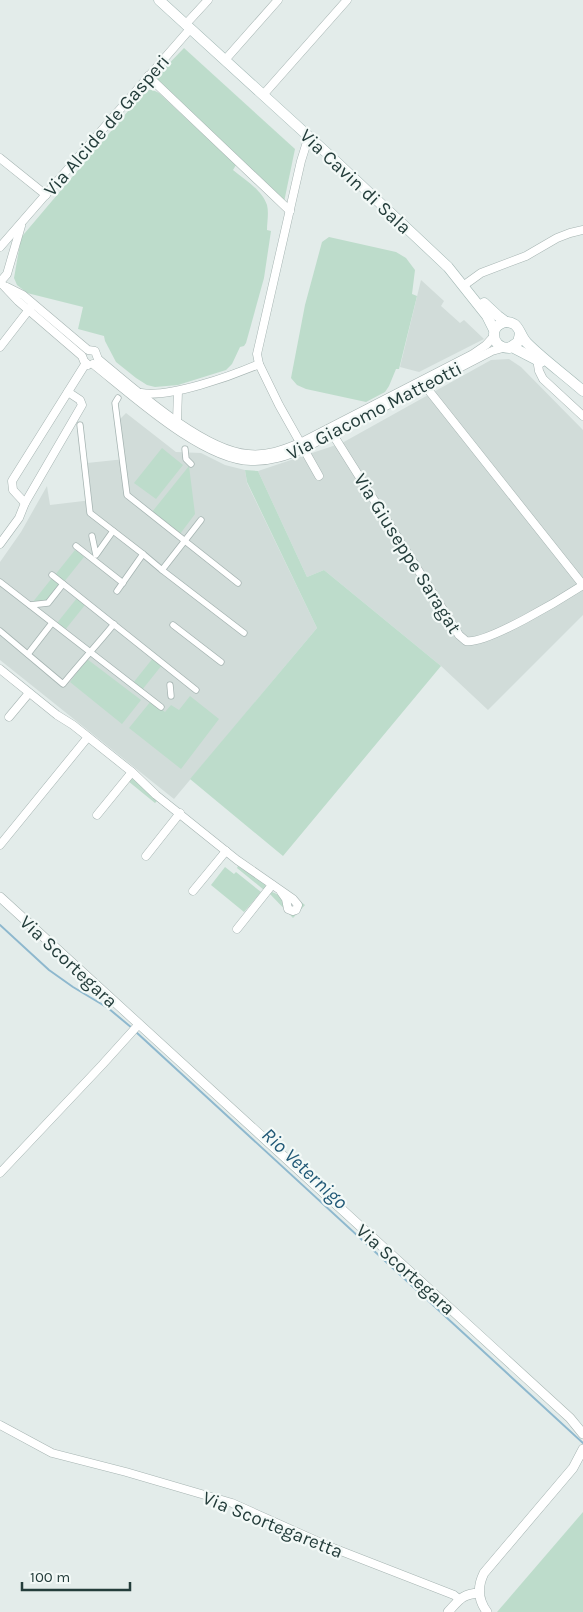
<svg xmlns="http://www.w3.org/2000/svg" width="583" height="1612" font-family="Karla,sans-serif">
	<style>
		.built { fill: #d1dcd9 }
		.green { fill: #bddccb }
		.lines { fill: none; stroke-linecap: round; stroke-linejoin: round }
		.stream { stroke: #8eb8ce; stroke-width: 2 }
		.pedestrian-casing { stroke: #a6b4b2; stroke-width: 7 }
		.minor-casing { stroke: #a6b4b2; stroke-width: 9 }
		.tertiary-casing { stroke: #a6b4b2; stroke-width: 10 }
		.secondary-casing { stroke: #a2b7b4; stroke-width: 11 }
		.pedestrian { stroke: #fff; stroke-width: 5.5 }
		.minor { stroke: #fff; stroke-width: 8 }
		.tertiary { stroke: #fff; stroke-width: 9 }
		.secondary { stroke: #fff; stroke-width: 10 }
		.labels { text-anchor: middle; stroke-width: 4.5; stroke-linejoin: round; paint-order: stroke }
		.street-label { font-size: 19px; fill: #243d3b; stroke: #f3f9f7 }
		.water-label { font-size: 20px; font-style: italic; fill: #205876; stroke: #f3f9f7 }
	</style>
	<rect width="100%" height="100%" fill="#e3ecea"/>
	<!-- built -->
	<g class="built">
		<path d="M421,280L444,301L441,306L460,323L464,320L484,339L419,372L400,367Z"/>
		<path d="M509,359L521,367L583,430V615L488,710L441,666L324,570L307,577L258,471L342,443L491,360Z"/>
		<path d="M126,413L176,452L201,453L225,465L245,470L247,483L317,628L174,799L0,660V562L21,532L47,486L50,505L92,500L87,463L125,459L120,419Z"/>
	</g>
	<!-- green -->
	<g class="green">
		<path d="M184,48L295,149L284,202L153,80Z"/>
		<path d="M148,90H153L159,93L236,165L233,170C244,179 262,190 267,205C269,213 267,222 267,230L271,231L264,278L246,343L244,346L240,347L232,364L226,370L178,385L155,387L147,385L136,378L116,362L105,341L104,336L78,329L83,307L27,293L17,285L14,278L21,238L24,234L140,97Z"/>
		<path d="M329,237L396,252L406,258L415,270L412,294L417,296L399,369H396L389,386L385,392L366,402L306,389L297,385L291,378L305,305L322,242Z"/>
		<path d="M162,448L183,465L156,499L134,483Z"/>
		<path d="M189,466L195,514L180,534L152,512Z"/>
		<path d="M245,470L258,471L307,577L324,570L441,666L283,856L190,779L317,628L247,482Z"/>
		<path d="M75,550L84,557L64,582L55,575Z"/>
		<path d="M52,578L60,584L47,602L32,603Z"/>
		<path d="M77,598L85,605L65,630L57,623Z"/>
		<path d="M153,658L162,665L142,690L133,683Z"/>
		<path d="M87,659L141,700L122,724L70,682Z"/>
		<path d="M190,696L219,719L181,769L129,728L151,701L165,712L171,705L179,710Z"/>
		<path d="M131,778C142,781 148,794 157,801L155,803L128,781Z"/>
		<path d="M238,866L265,884L266,887L264,890L237,868Z"/>
		<path d="M225,867L234,874L236,872L261,892L244,912L211,885Z"/>
		<path d="M272,892C282,895 289,905 295,914L291,894L305,905L293,918L270,894Z"/>
		<path d="M583,1512V1612H497Z"/>
	</g>
	<g class="lines">
		<!-- stream -->
		<g class="stream">
			<path d="M0,925L49,970L73,987L108,1008L132,1028"/>
			<path d="M136,1032L583,1443"/>
		</g>
		<defs>
			<g id="pedestrian">
				<path d="M118,398L115,403L127,495L238,583"/>
				<path d="M80,425L90,513L143,554"/>
				<path d="M185,449L186,459L191,464"/>
				<path d="M92,536L96,555L113,531"/>
				<path d="M76,546L123,583"/>
				<path d="M162,570L244,633"/>
				<path d="M52,575L196,690"/>
				<path d="M0,582L161,707"/>
				<path d="M117,591L143,554L162,570L201,520"/>
				<path d="M30,605L48,603L63,584"/>
				<path d="M173,625L221,662"/>
				<path d="M0,631L63,684C80,663 97,645 114,624"/>
				<path d="M28,654L52,623"/>
				<path d="M170,685L171,696"/>
			</g>
			<g id="minor">
				<path d="M185,25L208,0"/>
				<path d="M225,60L278,0"/>
				<path d="M148,76L290,211"/>
				<path d="M263,95L347,0"/>
				<path d="M310,138L307,142L301,161L257,354L259,364L279,405L319,476"/>
				<path d="M0,158L46,195"/>
				<path d="M0,247L190,29"/>
				<path d="M0,282L18,301L82,356L84,361L88,365"/>
				<path d="M0,282L7,274L21,226"/>
				<path d="M463,286L481,273L526,256L557,238L570,233L583,230"/>
				<path d="M7,287L23,295L88,350L95,351L98,359C133,388 203,451 248,454C267,456 283,450 300,443L473,354L486,345L494,336"/>
				<path d="M0,347L31,307"/>
				<path d="M537,359L539,371L543,379L583,416"/>
				<path d="M93,364C131,394 202,460 251,461C270,462 286,456 303,449L492,351L503,348"/>
				<path d="M422,382L583,585"/>
				<path d="M141,393C170,398 231,376 259,364"/>
				<path d="M177,421L178,391"/>
				<path d="M330,430L459,635L466,641C486,645 563,598 583,585"/>
				<path d="M25,503L13,490L12,481L86,363"/>
				<path d="M0,544L19,518L25,503L82,405L80,400L68,392"/>
				<path d="M0,669L57,715L73,725L132,772L156,795L237,860L293,899L298,905L296,910L293,911L288,909L286,899L281,892"/>
				<path d="M9,717L29,693"/>
				<path d="M97,815L132,772"/>
				<path d="M0,845L88,737"/>
				<path d="M146,856L180,813"/>
				<path d="M193,891L226,851"/>
				<path d="M237,929L272,885"/>
				<path d="M0,1173L102,1065L139,1024"/>
				<path d="M0,1425L52,1453L126,1472L232,1503L328,1546L454,1595L459,1599"/>
			</g>
			<g id="tertiary">
				<path d="M0,897L570,1418L583,1434"/>
				<path d="M448,1612C459,1600 462,1594 479,1593"/>
				<path d="M487,1612C478,1600 477,1587 484,1573L573,1468L583,1449"/>
			</g>
			<g id="secondary">
				<path d="M159,0L329,155L448,267L487,316L494,330"/>
				<path d="M484,303L498,316L506,322"/>
				<path d="M520,334L518,342L509,348C501,348 494,344 494,334C494,325 505,319 514,324C520,328 521,337 527,343C544,360 565,375 583,391"/>
				<path d="M512,347L541,362"/>
			</g>
		</defs>
		<!-- pedestrian casing -->
		<use href="#pedestrian" class="pedestrian-casing"/>
		<!-- minor casing -->
		<use href="#minor" class="minor-casing"/>
		<!-- tertiary casing -->
		<use href="#tertiary" class="tertiary-casing"/>
		<!-- secondary casing -->
		<use href="#secondary" class="secondary-casing"/>
		<!-- pedestrian -->
		<use href="#pedestrian" class="pedestrian"/>
		<!-- minor -->
		<use href="#minor" class="minor"/>
		<!-- tertiary -->
		<use href="#tertiary" class="tertiary"/>
		<!-- secondary -->
		<use href="#secondary" class="secondary"/>
	</g>
	<g class="labels">
		<!-- street labels -->
		<g class="street-label">
			<text transform="translate(106 125) rotate(-49)" y="7">Via Alcide de Gasperi</text>
			<text transform="translate(356 181) rotate(43)" y="7">Via Cavin di Sala</text>
			<text transform="translate(374 410) rotate(-27)" y="7">Via Giacomo Matteotti</text>
			<text transform="translate(408 553) rotate(58)" y="7">Via Giuseppe Saragat</text>
			<text transform="translate(69 961) rotate(43)" y="7">Via Scortegara</text>
			<text transform="translate(406 1269) rotate(42)" y="7">Via Scortegara</text>
			<text transform="translate(273 1524) rotate(22)" y="7">Via Scortegaretta</text>
		</g>
		<!-- water labels -->
		<g class="water-label">
			<text transform="translate(305 1168) rotate(43)" y="7">Rio Veternigo</text>
		</g>
	</g>
	<!-- scale -->
	<path d="M22 1582v8h108v-8" fill="none" stroke="#243d3b" stroke-width="2.5"/>
	<text x="30" y="1582" font-size="15" fill="#243d3b" stroke="#f3f9f7" stroke-width="4" paint-order="stroke">100 m</text>
</svg>
